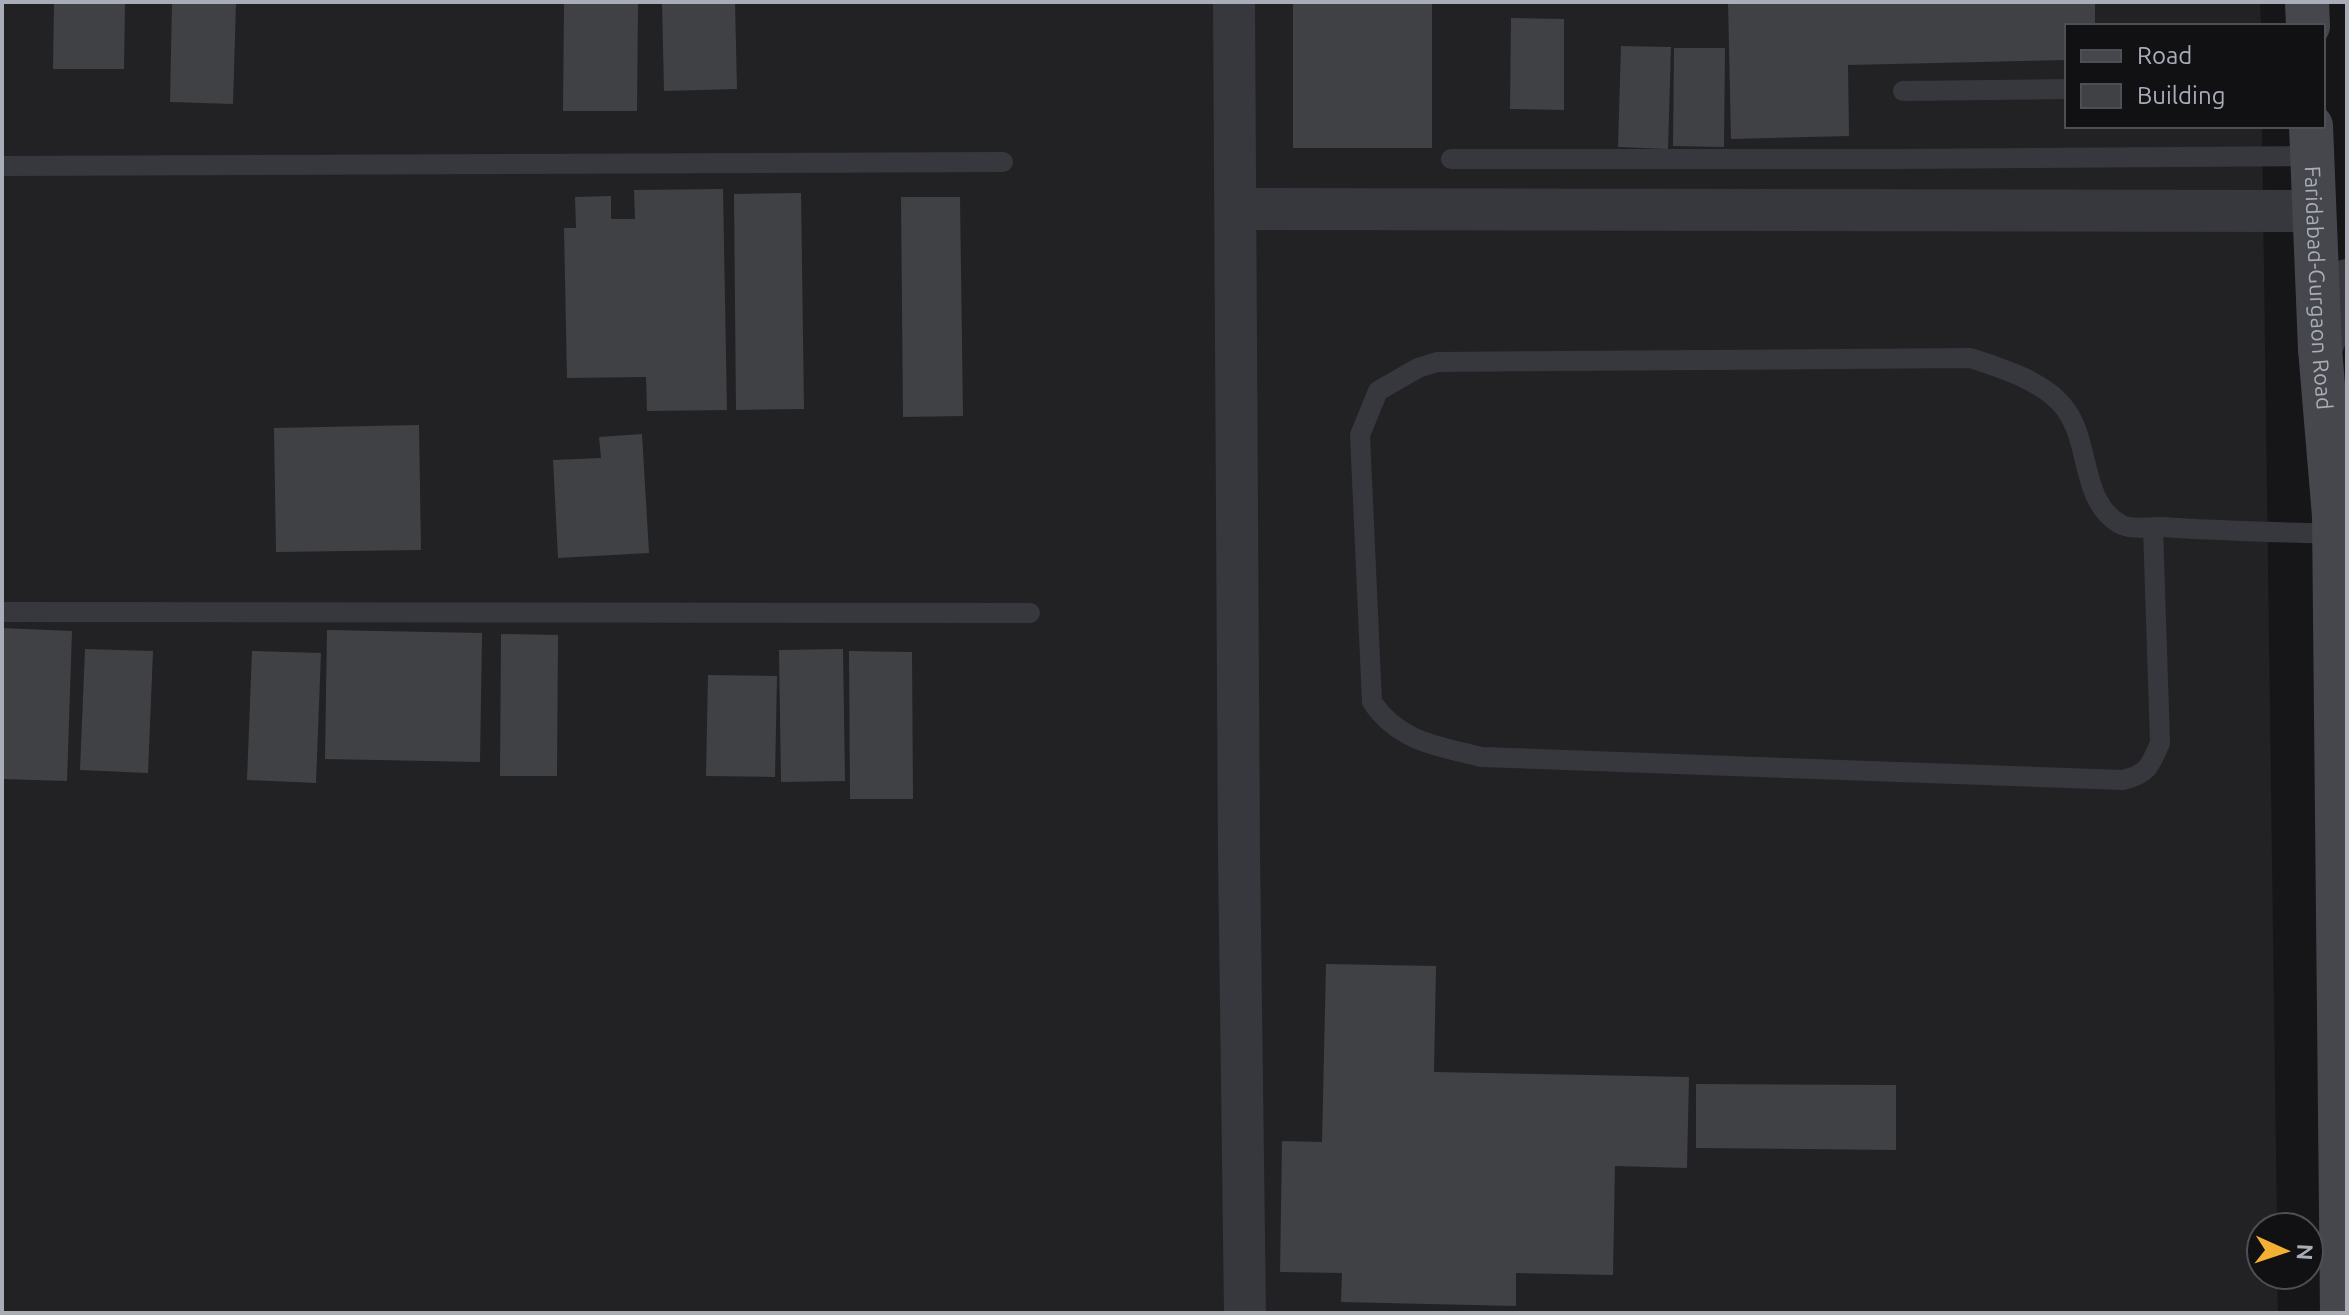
<svg xmlns="http://www.w3.org/2000/svg" width="2349" height="1315" font-family="Ubuntu,sans-serif">
	<style>
		.built { fill: #222225 }
		.building { fill: #404145 }
		.lines { fill: none; stroke-linecap: round; stroke-linejoin: round }
		.service { stroke: #37383d; stroke-width: 20 }
		.minor { stroke: #37383d; stroke-width: 42 }
		.tertiary { stroke: #37383d; stroke-width: 44 }
		.secondary { stroke: #45474d; stroke-width: 44 }
		.labels { text-anchor: middle; stroke-width: 6; stroke-linejoin: round; paint-order: stroke }
		.street-label { font-size: 22px; fill: #a8adb8; stroke: #111113 }
	</style>
	<rect width="100%" height="100%" fill="#161618"/>
	<!-- built -->
	<path class="built" d="M2,2H2260L2261,26H2067V126H2262L2277,1227H2261V1275H2277L2278,1313H2Z"/>
	<!-- building -->
	<g class="building">
		<path d="M54,2H125L124,69H53Z"/>
		<path d="M172,2H236L233,104L170,102Z"/>
		<path d="M564,2H638L637,111H563Z"/>
		<path d="M662,2H735L737,89L664,91Z"/>
		<rect x="1293" y="2" width="139" height="146"/>
		<path d="M1728,2H2095V26H2067V60L1848,65L1849,136L1731,139Z"/>
		<path d="M1511,18L1564,19V110L1510,109Z"/>
		<path d="M1621,46L1671,47L1668,149L1618,147Z"/>
		<path d="M1674,48H1725L1724,147L1673,146Z"/>
		<path d="M723,189L727,410L647,411L646,377L567,378L564,228H576L575,197L611,196V219H635L634,190Z"/>
		<path d="M801,193L804,409L736,410L734,194Z"/>
		<path d="M901,197H960L963,416L903,417Z"/>
		<path d="M419,425L421,550L276,552L274,428Z"/>
		<path d="M642,434L649,553L558,558L553,460L601,458L599,437Z"/>
		<path d="M2,628L72,631L67,781L2,779Z"/>
		<path d="M327,630L482,633L480,762L325,759Z"/>
		<path d="M501,634L558,635L557,776H500Z"/>
		<path d="M85,649L153,651L148,773L80,770Z"/>
		<path d="M843,649L845,781L781,782L779,650Z"/>
		<path d="M252,651L321,653L316,783L247,780Z"/>
		<path d="M849,651L912,652L913,799H850Z"/>
		<path d="M708,675L777,676L775,777L706,776Z"/>
		<path d="M1326,964L1436,966L1434,1072L1689,1077L1687,1168L1615,1166L1613,1275L1516,1273V1306L1341,1302L1342,1273L1280,1272L1282,1141L1322,1142Z"/>
		<path d="M1696,1084L1896,1085V1150L1696,1148Z"/>
	</g>
	<g class="lines">
		<!-- service -->
		<g class="service">
			<path d="M1903,91L2067,89"/>
			<path d="M1451,159H1894L2312,156"/>
			<path d="M2,166L1003,162"/>
			<path d="M2153,527L2160,743C2150,766 2148,774 2123,780L1481,757C1438,746 1399,742 1372,702L1360,435L1378,391L1418,368L1437,362L1970,358C2001,368 2047,382 2066,410C2091,444 2080,501 2120,524C2129,530 2150,527 2162,527C2219,531 2277,532 2334,534"/>
			<path d="M2,612L1030,613"/>
		</g>
		<!-- minor -->
		<g class="minor">
			<path d="M1234,2L1239,854L1245,1313"/>
			<path d="M1236,209L2314,211"/>
		</g>
		<!-- tertiary -->
		<path class="tertiary" d="M2320,349L2347,281"/>
		<!-- secondary -->
		<g class="secondary">
			<path d="M2307,2L2308,26"/>
			<path id="s1" d="M2311,126L2320,349L2334,516L2342,1313"/>
		</g>
	</g>
	<g class="labels">
		<!-- street labels -->
		<g class="street-label">
			<text dy="8" stroke="none"><textPath href="#s1" startOffset="162">Faridabad-Gurgaon Road</textPath></text>
		</g>
	</g>
	<!-- border -->
	<rect width="2349" height="1315" fill="none" stroke="#a8adb8" stroke-width="8"/>
	<!-- legend -->
	<rect x="2065" y="24" width="260" height="104" fill="#111113" stroke="#4d4f55" stroke-width="2"/>
	<rect x="2081" y="50" width="40" height="12" fill="#45474d" stroke="#4d4f55" stroke-width="2"/>
	<text x="2137" y="64" font-size="24" fill="#a8adb8">Road</text>
	<rect x="2081" y="84" width="40" height="24" fill="#404145" stroke="#4d4f55" stroke-width="2"/>
	<text x="2137" y="104" font-size="24" fill="#a8adb8">Building</text>
	<!-- north arrow -->
	<g transform="translate(2285 1251) rotate(93)"><circle r="38" fill="#111113" stroke="#4d4f55" stroke-width="2"/>
	<path d="M0-6L14 30L0 20L-14 30Z" fill="#f2b134"/>
	<text y="-12" font-size="22" font-weight="bold" text-anchor="middle" fill="#a8adb8">N</text>
	</g>
</svg>
